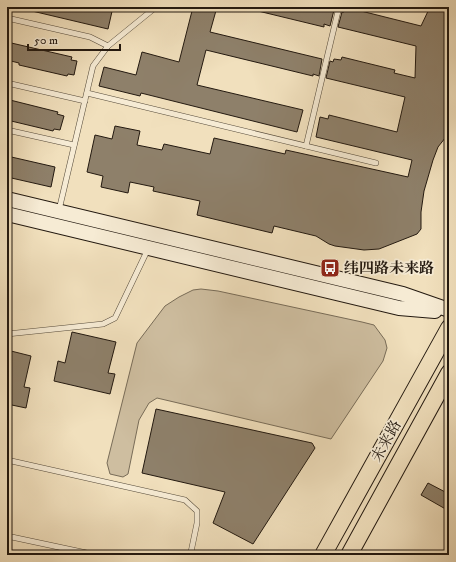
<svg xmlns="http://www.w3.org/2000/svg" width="456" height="562" font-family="'IM FELL DW Pica','Noto Serif SC',serif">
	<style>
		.green { fill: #cebea0; stroke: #786c58 }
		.building { fill: #8e806a; stroke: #231910 }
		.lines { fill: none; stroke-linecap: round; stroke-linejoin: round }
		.lane-casing { stroke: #564b3b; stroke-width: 6 }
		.secondary-casing { stroke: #231910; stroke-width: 16 }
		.primary-casing { stroke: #231910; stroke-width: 18 }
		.lane { stroke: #f6ebd4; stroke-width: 5 }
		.secondary { stroke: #f6ebd4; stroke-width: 14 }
		.primary { stroke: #f1e0bd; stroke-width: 16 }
		.labels { text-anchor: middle; stroke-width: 3.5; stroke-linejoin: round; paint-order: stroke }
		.poi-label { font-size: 15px; font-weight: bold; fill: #231910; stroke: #f6ebd4; text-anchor: start }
		.street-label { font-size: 15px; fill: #231910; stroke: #f6ebd4 }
	</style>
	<rect width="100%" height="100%" fill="#f1e0bd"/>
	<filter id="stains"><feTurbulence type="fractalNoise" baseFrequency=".005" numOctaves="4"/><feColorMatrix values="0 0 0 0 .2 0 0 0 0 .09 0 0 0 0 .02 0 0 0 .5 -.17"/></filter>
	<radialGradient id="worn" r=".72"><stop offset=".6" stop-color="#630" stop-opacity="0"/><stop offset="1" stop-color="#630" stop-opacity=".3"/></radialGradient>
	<!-- green -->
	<path class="green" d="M201,289L218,291L362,322L374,325L385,340L387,348L383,361L331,439L157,398L149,403L139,420L128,474L123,477L110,474L107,463L137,343L165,306L179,297L193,290Z"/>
	<!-- building -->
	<g class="building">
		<path d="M33,7H113L108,29L32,11Z"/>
		<path d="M193,7H217L210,32L322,59L319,76L313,74V76L206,50L197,85L303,110L297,132L141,93L140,96L99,86L104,67L136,75L142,52L179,62Z"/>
		<path d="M259,7H322L334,10L330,26L324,24V27L258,11Z"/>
		<path d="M345,7L421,26L430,7H439L449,12V133L438,147L433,160L424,191L421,212V229L417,234L379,249L364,250L335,246L329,244L316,236L274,226L272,233L197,215L200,201L153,191L154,187L130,182L128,193L101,187L103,176L87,172L95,135L112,139L115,126L140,131L137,145L162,150L164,144L210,154L214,138L285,154L286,150L408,177L412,160L316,137L320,117L328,119L329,115L397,132L405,97L326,78L330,61L333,62L334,59L341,60L342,57L395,70L394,73L415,78L416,46L338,27L342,12H344Z"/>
		<path d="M7,42L72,57L71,60L77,61L74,75L68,74L67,76L19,65V63L7,60Z"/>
		<path d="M10,100L58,112L57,114L64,116L60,130L54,129L53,131L7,120V103H9Z"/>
		<path d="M7,156L55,167L51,187L7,177Z"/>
		<path d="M72,332L116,342L108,373L115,374L110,394L54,381L58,361L65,363Z"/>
		<path d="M7,350L31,356L24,387L30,388L26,408L7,404Z"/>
		<path d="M156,409L312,443L315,448L253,544L213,523L225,492L142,473Z"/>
		<path d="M428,483L449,494V511L421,495Z"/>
	</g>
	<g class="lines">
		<defs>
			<g id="lane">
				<path d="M7,18L90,37L108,46"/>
				<path d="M7,83L85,101"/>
				<path d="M87,93L376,163"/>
				<path d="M7,130L74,145"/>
				<path d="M306,146L339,7"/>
				<path d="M59,210L93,66L108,46L156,7"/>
				<path d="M7,334L103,324L115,318L148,249"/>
				<path d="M7,460L185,500L197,511V523L191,552L189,555"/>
				<path d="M7,536L96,555"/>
				<path d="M191,552L197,555"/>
			</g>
			<g id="secondary">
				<path d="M7,199L403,294L449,310"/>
				<path d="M7,214L399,308L435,311"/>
			</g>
			<g id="primary">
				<path d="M323,555L449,328"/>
				<path d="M349,555L449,373"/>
			</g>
		</defs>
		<!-- lane casing -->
		<use href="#lane" class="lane-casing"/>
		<!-- secondary casing -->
		<use href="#secondary" class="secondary-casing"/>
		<!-- primary casing -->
		<use href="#primary" class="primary-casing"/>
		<!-- lane -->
		<use href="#lane" class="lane"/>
		<!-- secondary -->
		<use href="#secondary" class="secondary"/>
		<!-- primary -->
		<use href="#primary" class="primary"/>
	</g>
	<!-- icons -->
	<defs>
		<symbol id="bus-square" viewBox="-11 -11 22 22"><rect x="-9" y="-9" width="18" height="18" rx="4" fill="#8f2418" stroke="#f6ebd4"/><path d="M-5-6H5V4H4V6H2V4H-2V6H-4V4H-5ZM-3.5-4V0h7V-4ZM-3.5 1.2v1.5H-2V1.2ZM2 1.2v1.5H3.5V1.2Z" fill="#fff"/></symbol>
	</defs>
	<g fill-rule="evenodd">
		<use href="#bus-square" x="319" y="257" width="22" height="22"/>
	</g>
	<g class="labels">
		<!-- poi labels -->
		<g class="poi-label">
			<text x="344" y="273">纬四路未来路</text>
		</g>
		<!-- street labels -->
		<g class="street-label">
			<text transform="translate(386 441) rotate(-61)" y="5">未来路</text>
		</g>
	</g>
	<!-- margin -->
	<rect width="456" height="562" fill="none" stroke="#f1e0bd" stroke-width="24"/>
	<rect x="8" y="8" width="440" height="546" fill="none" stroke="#231910" stroke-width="2"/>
	<rect x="12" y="12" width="432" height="538" fill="none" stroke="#231910"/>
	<!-- scale -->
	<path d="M28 44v6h92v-6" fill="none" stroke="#231910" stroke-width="2"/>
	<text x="34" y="44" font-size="12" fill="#231910" stroke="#f6ebd4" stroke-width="3" paint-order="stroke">50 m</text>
	<rect width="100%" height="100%" filter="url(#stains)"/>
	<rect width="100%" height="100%" fill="url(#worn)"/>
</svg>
